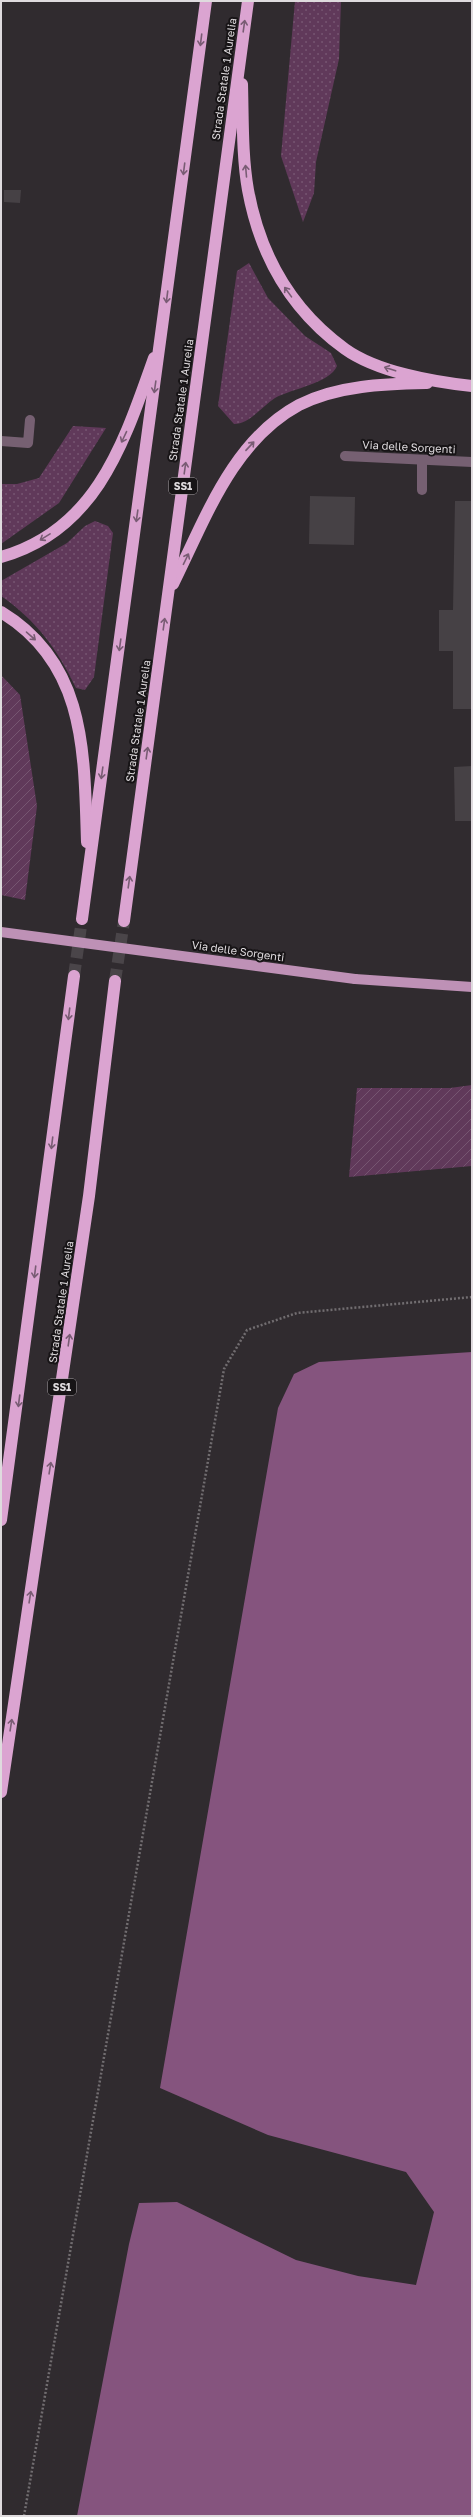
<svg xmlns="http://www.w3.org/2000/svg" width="473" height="2517" font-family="'Golos Text',sans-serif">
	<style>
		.grass { fill: url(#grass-dots) }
		.garden { fill: url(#garden-furrows) }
		.water { fill: #85547e }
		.building { fill: #464145 }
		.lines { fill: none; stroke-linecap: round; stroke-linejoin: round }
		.highway-tunnel { stroke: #4a4549; stroke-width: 12; stroke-dasharray: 12 6; stroke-linecap: butt }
		.path { stroke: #716d70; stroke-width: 2.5; stroke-dasharray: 2 2; stroke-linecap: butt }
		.minor { stroke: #766072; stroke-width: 10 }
		.major { stroke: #be91b6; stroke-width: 10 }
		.highway { stroke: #dba4d1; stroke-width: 12 }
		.major-bridge { stroke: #be91b6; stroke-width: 10 }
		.oneway { stroke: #795c74 }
		.labels { text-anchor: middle; stroke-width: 4; stroke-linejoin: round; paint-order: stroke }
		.shield { fill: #171416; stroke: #a39fa2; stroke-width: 1 }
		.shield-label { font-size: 10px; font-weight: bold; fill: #dfdbde }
		.street-label { font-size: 11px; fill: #dfdbde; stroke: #171416 }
	</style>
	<defs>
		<pattern id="grass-dots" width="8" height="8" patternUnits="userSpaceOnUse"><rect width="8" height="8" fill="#60395a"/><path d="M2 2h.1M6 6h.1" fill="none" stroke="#765571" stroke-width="1.8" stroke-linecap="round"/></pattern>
		<pattern id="garden-furrows" width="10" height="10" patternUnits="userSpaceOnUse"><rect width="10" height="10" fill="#60395a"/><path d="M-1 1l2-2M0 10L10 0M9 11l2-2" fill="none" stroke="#765571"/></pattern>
	</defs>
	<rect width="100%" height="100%" fill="#302b2f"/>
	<!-- grass -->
	<g class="grass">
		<path d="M295,1H341L339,59L316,162L314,193L303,222L281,156Z"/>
		<path d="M249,263L268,298L305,336L331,353L337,366C330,383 291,389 275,398C262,406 250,424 234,424L218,406L237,271Z"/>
		<path d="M73,426L106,428L59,503L1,544V484H17L39,478Z"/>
		<path d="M95,521L108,526L113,533L94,677L85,690L76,688C58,650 36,620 1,596V581L67,543L85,526Z"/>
	</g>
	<!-- garden -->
	<g class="garden">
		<path d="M1,675L20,695L37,806L25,900L1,895Z"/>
		<path d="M472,1085V1166L349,1177L357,1088H450Z"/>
	</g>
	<!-- water -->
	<path class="water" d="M472,1352V2516H77L129,2244L139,2203L177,2202L296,2260L358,2276L416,2285L434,2212L406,2172L268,2135L160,2088L278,1408L294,1374L319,1362Z"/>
	<!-- building -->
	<g class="building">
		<path d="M4,190H21L20,203L4,202Z"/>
		<path d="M310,496L355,497L354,545L309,544Z"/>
		<path d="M455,501H472V709H453V651H439V610H453Z"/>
		<path d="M472,766V821H455L454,767Z"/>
	</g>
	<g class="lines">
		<!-- highway-tunnel -->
		<g class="highway-tunnel">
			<path d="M74,976L82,919"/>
			<path d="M115,981L124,921"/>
		</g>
		<!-- path -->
		<path class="path" d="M24,2516L224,1369L247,1330L297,1313L472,1297"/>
		<!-- minor -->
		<g class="minor">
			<path d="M1,441L28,443L30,420"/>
			<path d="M345,456L472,462"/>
			<path d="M422,460V490"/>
		</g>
		<!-- major -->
		<path class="major" d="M355,979L472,987"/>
		<!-- highway -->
		<g class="highway">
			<path d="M242,84C243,119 242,156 248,190C260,255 291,310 345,349C377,372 434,382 472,386"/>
			<path d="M1,557C97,530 124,442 154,358"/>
			<path d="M173,584C205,520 232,441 299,405C338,385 385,384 427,383"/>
			<path d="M1,612C87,664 84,754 87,842"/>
			<path d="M82,919L206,1"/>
			<path d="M124,921L248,1"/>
			<path d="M1,1520L74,976"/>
			<path d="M1,1792L89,1196L115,981"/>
		</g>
		<!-- major-bridge -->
		<path class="major-bridge" d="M1,932L355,979"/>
	</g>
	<!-- one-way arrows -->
	<defs><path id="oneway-shaft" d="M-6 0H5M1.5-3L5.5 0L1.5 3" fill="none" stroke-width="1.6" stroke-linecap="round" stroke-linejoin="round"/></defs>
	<g class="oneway">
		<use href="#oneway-shaft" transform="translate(244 26) rotate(-82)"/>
		<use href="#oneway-shaft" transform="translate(201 40) rotate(97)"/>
		<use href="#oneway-shaft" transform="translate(184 169) rotate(97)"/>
		<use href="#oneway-shaft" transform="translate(246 171) rotate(-95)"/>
		<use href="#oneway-shaft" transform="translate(288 292) rotate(-126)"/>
		<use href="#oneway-shaft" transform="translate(167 297) rotate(97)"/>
		<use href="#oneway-shaft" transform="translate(390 369) rotate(-162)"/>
		<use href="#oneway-shaft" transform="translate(155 387) rotate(98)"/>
		<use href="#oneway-shaft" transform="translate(124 437) rotate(115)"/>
		<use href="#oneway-shaft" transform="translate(250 446) rotate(-47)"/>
		<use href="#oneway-shaft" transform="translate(185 468) rotate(-82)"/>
		<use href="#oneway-shaft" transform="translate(137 516) rotate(98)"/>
		<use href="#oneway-shaft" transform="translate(45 537) rotate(148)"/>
		<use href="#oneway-shaft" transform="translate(186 559) rotate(-64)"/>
		<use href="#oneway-shaft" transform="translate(164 624) rotate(-82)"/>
		<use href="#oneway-shaft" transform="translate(31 636) rotate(41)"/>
		<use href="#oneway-shaft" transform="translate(120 645) rotate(98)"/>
		<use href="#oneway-shaft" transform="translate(147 753) rotate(-82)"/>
		<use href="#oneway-shaft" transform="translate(102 773) rotate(98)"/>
		<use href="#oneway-shaft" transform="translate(129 882) rotate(-82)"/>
		<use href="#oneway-shaft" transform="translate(69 1014) rotate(97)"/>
		<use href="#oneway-shaft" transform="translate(52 1143) rotate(97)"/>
		<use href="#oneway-shaft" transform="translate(35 1272) rotate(97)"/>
		<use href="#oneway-shaft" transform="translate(69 1340) rotate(-82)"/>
		<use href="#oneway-shaft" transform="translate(19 1401) rotate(97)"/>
		<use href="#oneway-shaft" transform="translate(50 1468) rotate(-81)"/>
		<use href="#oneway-shaft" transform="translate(30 1597) rotate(-81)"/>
		<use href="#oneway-shaft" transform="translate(11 1725) rotate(-81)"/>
	</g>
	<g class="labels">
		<!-- shield labels -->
		<g class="shield">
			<rect x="169" y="478" width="28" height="16" rx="3"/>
			<rect x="48" y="1379" width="28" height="16" rx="3"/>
		</g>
		<g class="shield-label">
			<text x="183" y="490">SS1</text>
			<text x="62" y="1391">SS1</text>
		</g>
		<!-- street labels -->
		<g class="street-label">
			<text transform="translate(224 79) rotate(-82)" y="4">Strada Statale 1 Aurelia</text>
			<text transform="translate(181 400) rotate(-82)" y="4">Strada Statale 1 Aurelia</text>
			<text transform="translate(409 447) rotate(3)" y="4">Via delle Sorgenti</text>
			<text transform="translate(138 721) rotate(-82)" y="4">Strada Statale 1 Aurelia</text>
			<text transform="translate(238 951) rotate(8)" y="4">Via delle Sorgenti</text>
			<text transform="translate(61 1302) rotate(-82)" y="4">Strada Statale 1 Aurelia</text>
		</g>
	</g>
	<!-- border -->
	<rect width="473" height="2517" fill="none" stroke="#dfdbde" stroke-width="4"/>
</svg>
